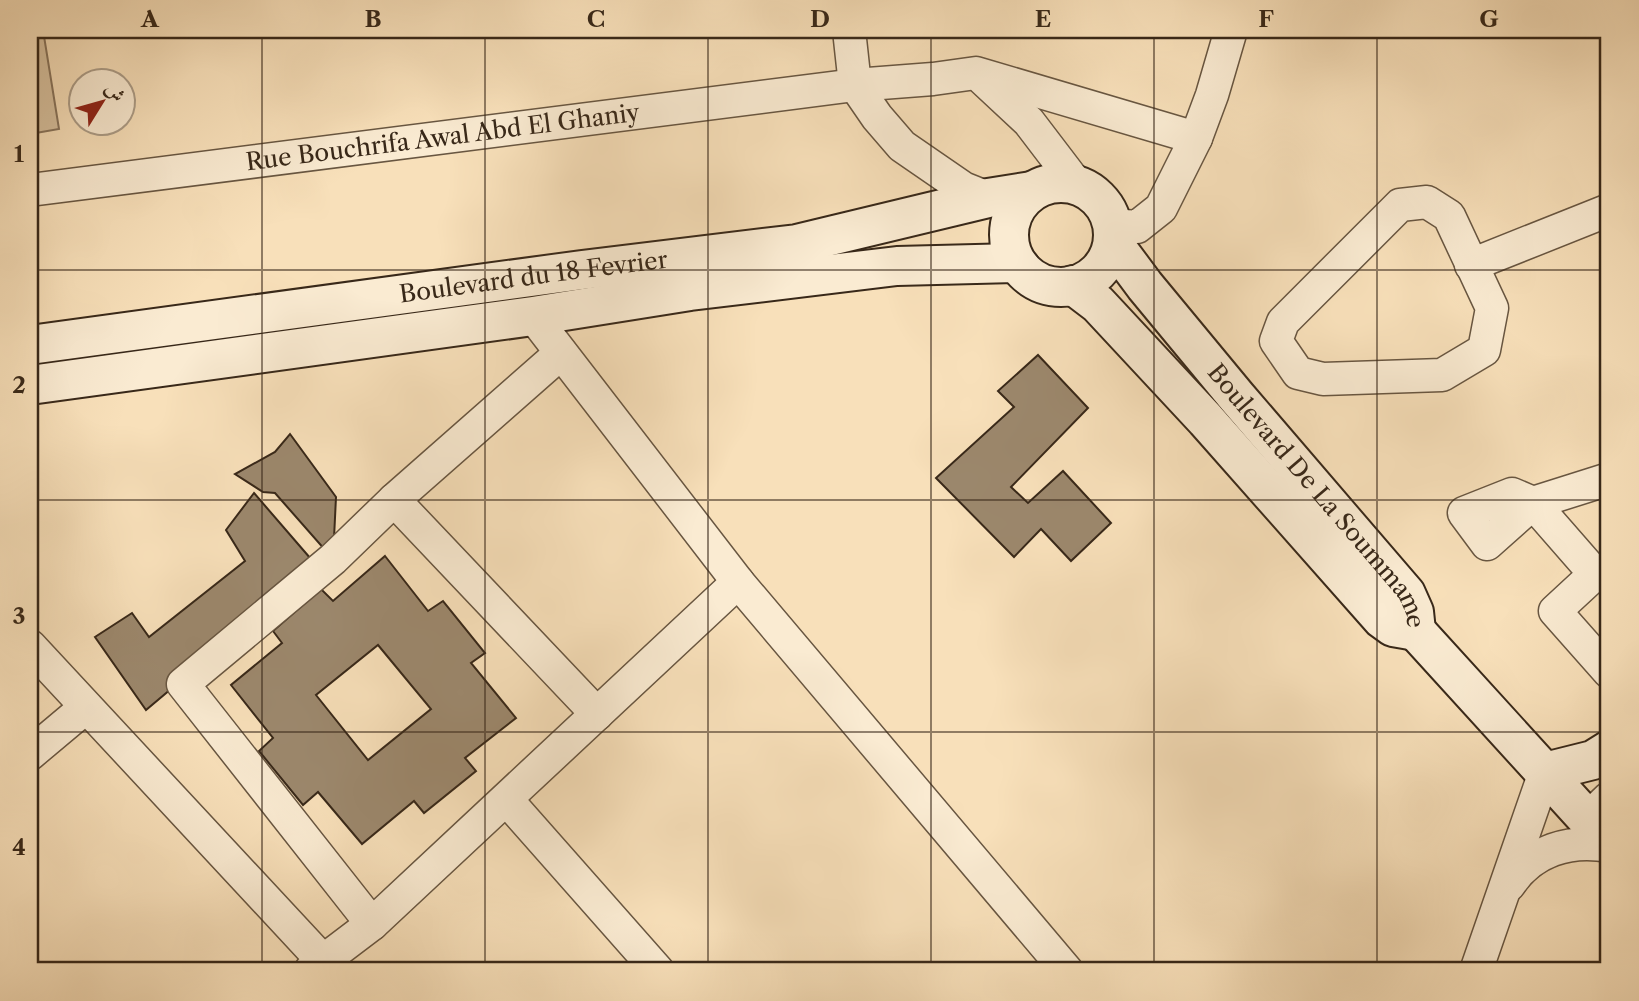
<svg xmlns="http://www.w3.org/2000/svg" width="1639" height="1001" font-family="'Libre Caslon Text',Amiri,serif">
	<style>
		.green { fill: #d7c19f; stroke: #88745c; stroke-width: 2 }
		.building { fill: #9c886d; stroke: #382819; stroke-width: 2; fill-rule: evenodd }
		.lines { fill: none; stroke-linecap: round; stroke-linejoin: round }
		.minor-casing { stroke: #685641; stroke-width: 35 }
		.secondary-casing { stroke: #382819; stroke-width: 42 }
		.minor { stroke: #faebd2; stroke-width: 32 }
		.secondary { stroke: #faebd2; stroke-width: 38 }
		.grid { fill: none; stroke: #382819; stroke-width: 2; stroke-opacity: 0.55 }
		.labels { text-anchor: middle; stroke-width: 7; stroke-linejoin: round; paint-order: stroke }
		.street-label { font-size: 24px; fill: #382819; stroke: #faebd2 }
		.neatline { fill: none; stroke: #382819; stroke-width: 2.5 }
		.grid-label { font-size: 23px; text-anchor: middle; font-weight: bold; fill: #382819 }
	</style>
	<rect width="100%" height="100%" fill="#f8e0ba"/>
	<filter id="stains"><feTurbulence type="fractalNoise" baseFrequency=".00286" numOctaves="4"/><feColorMatrix values="0 0 0 0 .2 0 0 0 0 .09 0 0 0 0 .02 0 0 0 .5 -.17"/></filter>
	<radialGradient id="worn" r=".72"><stop offset=".6" stop-color="#630" stop-opacity="0"/><stop offset="1" stop-color="#630" stop-opacity=".3"/></radialGradient>
	<!-- green -->
	<path class="green" d="M30,30H43L59,129L30,134Z"/>
	<!-- building -->
	<g class="building">
		<path d="M1038,355L1088,408L1011,487L1028,503L1063,471L1111,523L1071,561L1041,529L1014,557L936,478L1014,407L998,391Z"/>
		<path d="M290,434L336,497L333,559L275,493L263,492L235,474L275,452Z"/>
		<path d="M254,493L317,566L146,710L95,637L132,613L149,637L245,561L226,530Z"/>
		<path d="M385,556L428,611L443,601L485,653L471,663L516,718L465,758L476,771L424,813L414,801L362,844L318,792L303,805L259,751L273,738L231,685L282,643L273,631L321,589L333,601ZM378,645L431,709L368,760L316,695Z"/>
	</g>
	<g class="lines">
		<defs>
			<g id="minor">
				<path d="M849,30L855,85L877,117L902,146L963,188L988,198"/>
				<path d="M983,79L1029,122L1077,185"/>
				<path id="s1" d="M30,190L855,85L933,79L976,73L1196,138"/>
				<path d="M1427,202L1449,216L1492,308L1484,350L1442,375L1323,379L1298,373L1276,341L1283,322L1400,205Z"/>
				<path d="M1112,225L1137,227L1161,208L1196,138L1212,95L1231,30"/>
				<path d="M1471,265L1609,210"/>
				<path d="M533,316L738,582L1067,971"/>
				<path d="M1609,479L1533,503L1487,544L1464,513L1512,494L1533,503L1595,574L1555,611L1609,672"/>
				<path d="M394,500L561,353"/>
				<path d="M30,646L323,961"/>
				<path d="M30,754L86,707"/>
				<path d="M507,800L658,971"/>
				<path d="M1588,818L1609,798"/>
				<path d="M1509,885C1532,850 1570,839 1609,846"/>
				<path d="M372,924L183,684L333,559L394,500L597,714"/>
				<path d="M310,971L372,924L738,582"/>
				<path d="M1476,971L1545,772"/>
			</g>
			<g id="secondary">
				<circle cx="1061" cy="235" r="52"/>
				<path id="s2" d="M1113,243L1145,286L1236,396L1406,594L1414,612L1416,631"/>
				<path d="M1073,285L1098,304L1206,420L1382,619L1393,627L1416,631"/>
				<path id="s3" d="M30,345L582,270L797,244L988,198L1032,191"/>
				<path d="M30,385L533,316L690,291L897,266L1015,263L1021,268"/>
				<path d="M1416,631L1609,843"/>
				<path d="M1545,772L1593,760L1609,750"/>
			</g>
		</defs>
		<!-- minor casing -->
		<use href="#minor" class="minor-casing"/>
		<!-- secondary casing -->
		<use href="#secondary" class="secondary-casing"/>
		<!-- minor -->
		<use href="#minor" class="minor"/>
		<!-- secondary -->
		<use href="#secondary" class="secondary"/>
	</g>
	<!-- grid -->
	<path class="grid" d="M262,30V971M485,30V971M708,30V971M931,30V971M1154,30V971M1377,30V971M30,270H1609M30,500H1609M30,732H1609"/>
	<g class="labels">
		<!-- street labels -->
		<g class="street-label">
			<text dy="8" stroke="none"><textPath href="#s1" startOffset="416">Rue Bouchrifa Awal Abd El Ghaniy</textPath></text>
			<text dy="8" stroke="none"><textPath href="#s3" startOffset="508">Boulevard du 18 Fevrier</textPath></text>
			<text dy="8" stroke="none"><textPath href="#s2" startOffset="326">Boulevard De La Soummame</textPath></text>
		</g>
	</g>
	<!-- margin -->
	<rect width="1639" height="1001" fill="none" stroke="#f8e0ba" stroke-width="77"/>
	<!-- north arrow -->
	<g transform="translate(102 102) rotate(53)"><circle r="33" fill="#faebd2" stroke="#ac9d88" stroke-width="2"/>
	<path d="M0-5L12 26L0 18L-12 26Z" fill="#8f2418"/>
	<text y="-10" font-size="19" font-weight="bold" text-anchor="middle" fill="#382819">ش</text>
	</g>
	<rect x="38" y="38" width="1562" height="924" class="neatline"/>
	<g class="grid-label">
		<text x="150" y="27">A</text>
		<text x="373" y="27">B</text>
		<text x="596" y="27">C</text>
		<text x="820" y="27">D</text>
		<text x="1043" y="27">E</text>
		<text x="1266" y="27">F</text>
		<text x="1489" y="27">G</text>
		<text x="19" y="162">1</text>
		<text x="19" y="393">2</text>
		<text x="19" y="624">3</text>
		<text x="19" y="855">4</text>
	</g>
	<rect width="100%" height="100%" filter="url(#stains)"/>
	<rect width="100%" height="100%" fill="url(#worn)"/>
</svg>
